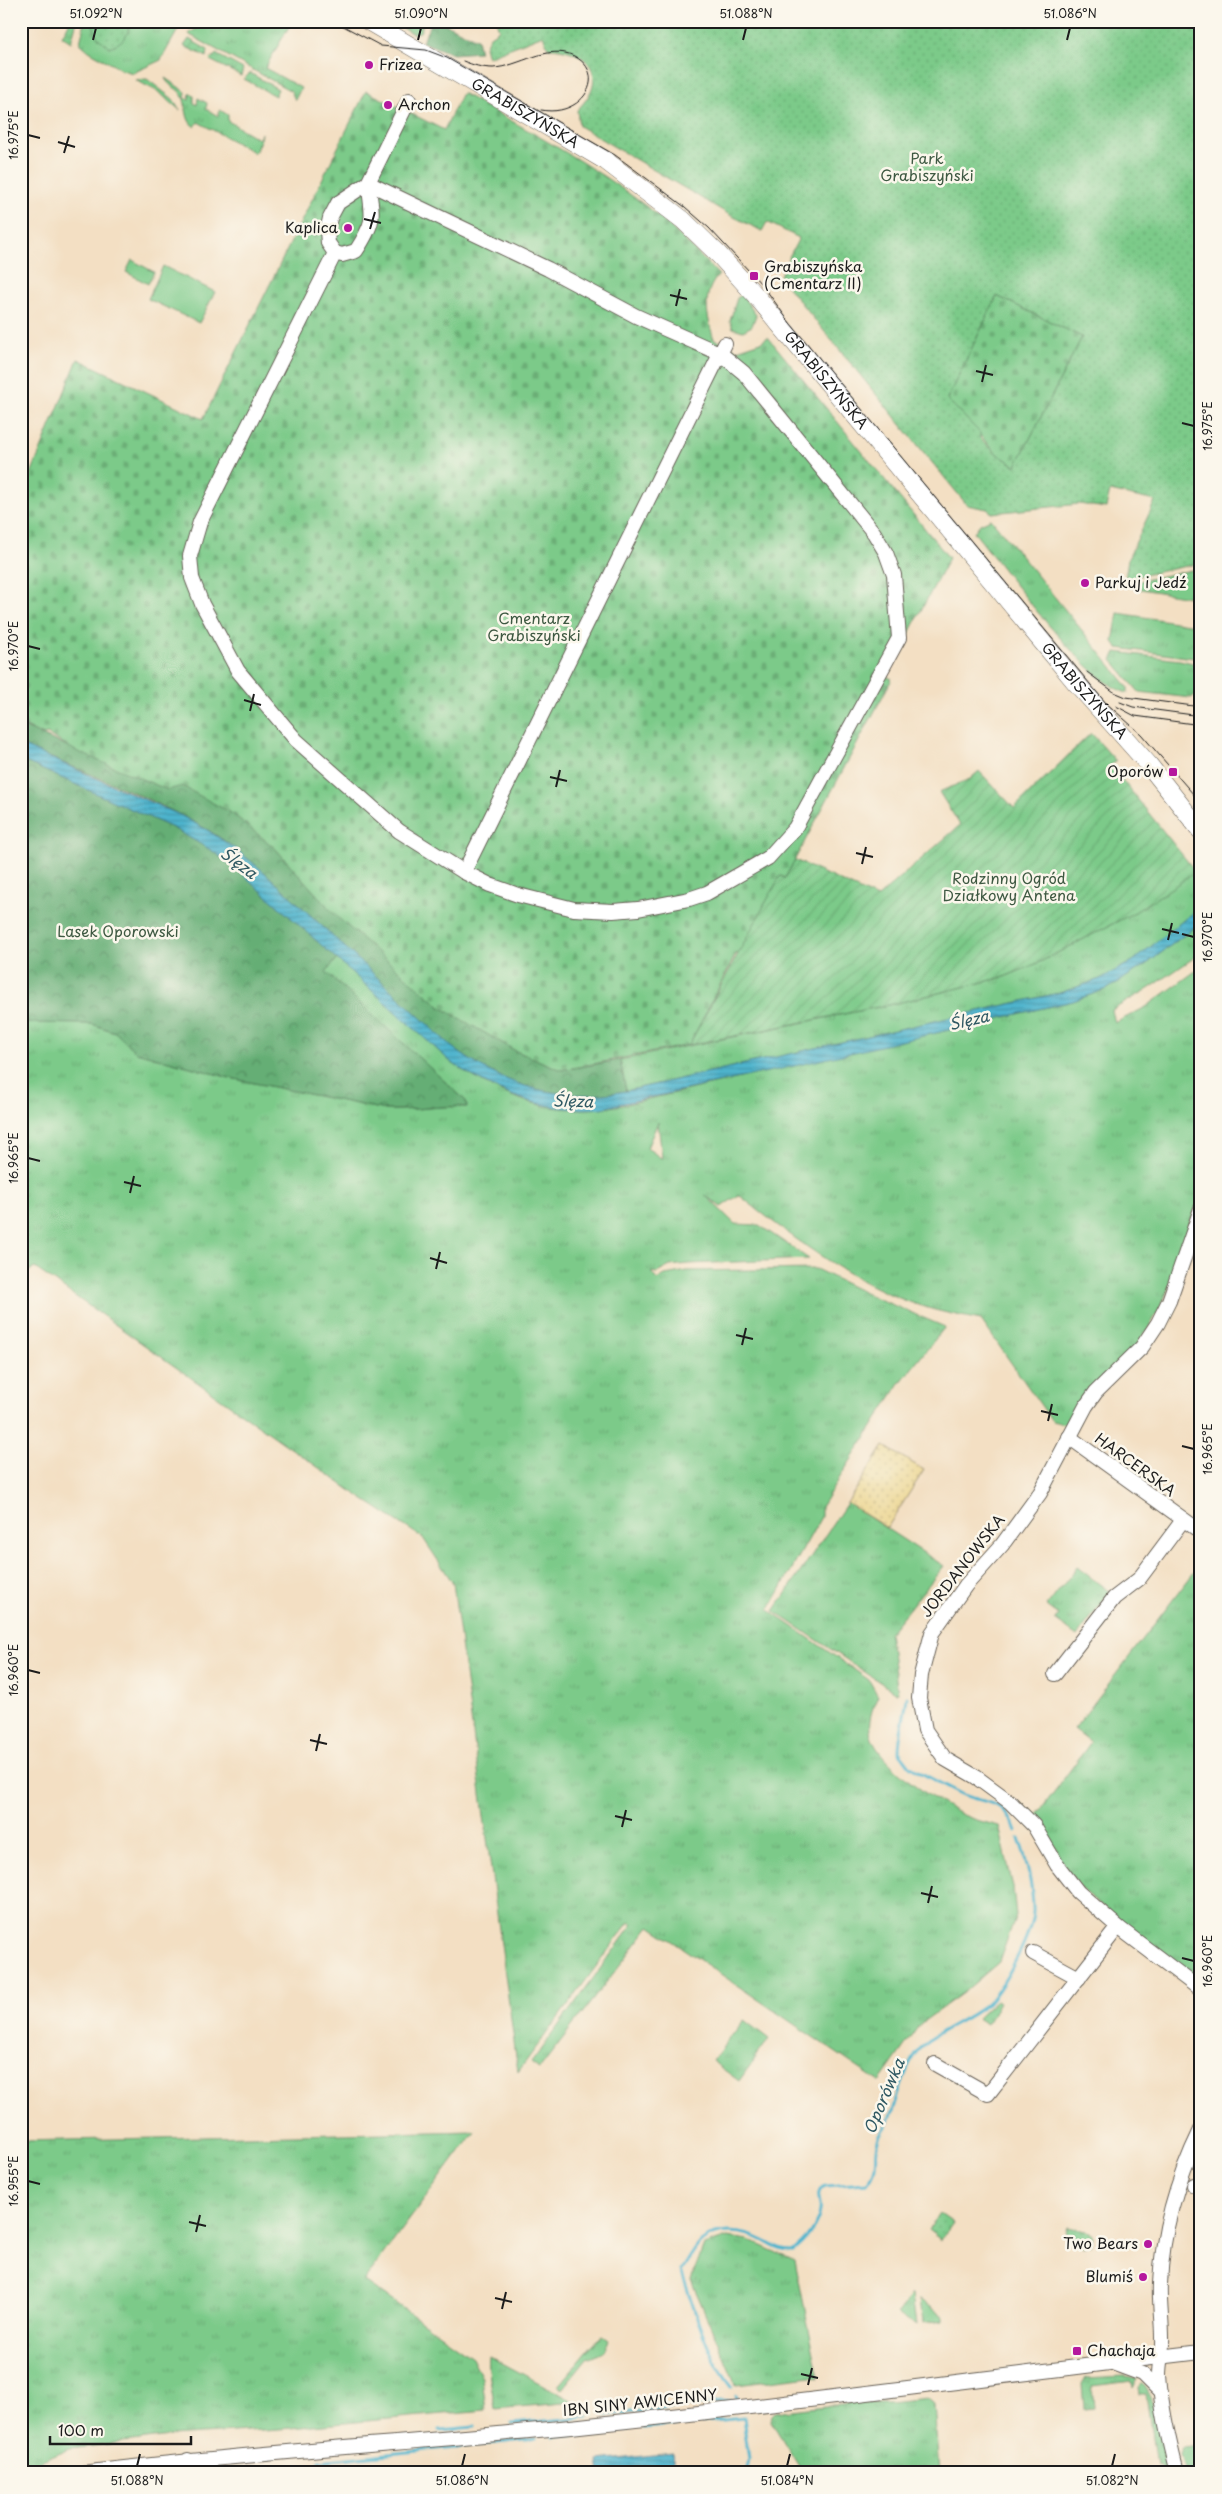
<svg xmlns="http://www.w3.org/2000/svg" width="1222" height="2494" font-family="'Playpen Sans',sans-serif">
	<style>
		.grass { fill: url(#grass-tufts); stroke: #4c7352; fill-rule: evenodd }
		.forest { fill: url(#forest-crowns); stroke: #406548 }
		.sand { fill: url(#sand-dots); stroke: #857b5d }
		.cemetery { fill: url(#cemetery-stones); stroke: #4c7352 }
		.park { fill: url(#park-dots); stroke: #4c7352; fill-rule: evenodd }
		.garden { fill: url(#garden-furrows); stroke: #4c7352 }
		.pitch { fill: #7cca89; stroke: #4c7352 }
		.water { fill: url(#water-rules); stroke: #356874 }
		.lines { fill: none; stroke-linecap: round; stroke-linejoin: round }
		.stream { stroke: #4eb4cd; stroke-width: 3 }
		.minor-casing { stroke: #676056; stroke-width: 16 }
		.major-casing { stroke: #676056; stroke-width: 19 }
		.minor { stroke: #fff; stroke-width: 14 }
		.major { stroke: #fff; stroke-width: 18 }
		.tram { stroke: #1c1c1c; stroke-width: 1 }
		.ticks { fill: none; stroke: #1c1c1c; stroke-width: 2 }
		.poi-dot { fill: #b5179e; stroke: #fbf7ec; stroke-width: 2 }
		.labels { text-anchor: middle; stroke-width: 5; stroke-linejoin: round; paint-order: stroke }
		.poi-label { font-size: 15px; fill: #1c1c1c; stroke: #fbf7ec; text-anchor: start }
		.street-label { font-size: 15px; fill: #1c1c1c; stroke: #fbf7ec }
		.park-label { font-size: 15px; fill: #3e5942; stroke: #fbf7ec }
		.water-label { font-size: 16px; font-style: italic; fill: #305963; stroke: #fbf7ec }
		.neatline { fill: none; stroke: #1c1c1c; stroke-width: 2 }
		.ticks-label { font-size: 12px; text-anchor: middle; fill: #1c1c1c }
	</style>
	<defs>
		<pattern id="grass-tufts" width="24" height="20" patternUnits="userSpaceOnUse" patternTransform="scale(1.25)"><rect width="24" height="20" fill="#7cca89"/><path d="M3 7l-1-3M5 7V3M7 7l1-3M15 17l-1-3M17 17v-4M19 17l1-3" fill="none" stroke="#6bad76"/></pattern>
		<pattern id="forest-crowns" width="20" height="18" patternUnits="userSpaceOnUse" patternTransform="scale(1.25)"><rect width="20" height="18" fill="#65ae75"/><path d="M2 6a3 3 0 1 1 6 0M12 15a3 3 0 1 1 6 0" fill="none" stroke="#528d5f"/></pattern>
		<pattern id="sand-dots" width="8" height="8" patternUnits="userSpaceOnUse" patternTransform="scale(1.25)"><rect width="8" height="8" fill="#eeda9e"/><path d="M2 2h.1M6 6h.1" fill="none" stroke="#ccba88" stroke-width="1.8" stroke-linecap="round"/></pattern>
		<pattern id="cemetery-stones" width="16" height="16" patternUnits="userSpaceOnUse" patternTransform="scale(1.25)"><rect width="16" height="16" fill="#7cca89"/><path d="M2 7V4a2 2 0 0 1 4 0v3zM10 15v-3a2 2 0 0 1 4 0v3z" fill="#6bad76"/></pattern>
		<pattern id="park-dots" width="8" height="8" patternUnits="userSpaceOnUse" patternTransform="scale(1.25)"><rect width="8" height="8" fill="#7cca89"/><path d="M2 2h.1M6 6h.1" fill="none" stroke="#6bad76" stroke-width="1.8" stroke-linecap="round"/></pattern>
		<pattern id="garden-furrows" width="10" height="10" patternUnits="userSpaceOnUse" patternTransform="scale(1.25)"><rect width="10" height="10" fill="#7cca89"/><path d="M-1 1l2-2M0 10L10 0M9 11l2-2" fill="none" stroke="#6bad76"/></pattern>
		<pattern id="water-rules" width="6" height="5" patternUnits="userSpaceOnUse" patternTransform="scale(1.25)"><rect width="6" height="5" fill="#4eb4cd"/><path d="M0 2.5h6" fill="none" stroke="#4092a6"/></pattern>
	</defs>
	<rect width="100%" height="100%" fill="#fbf7ec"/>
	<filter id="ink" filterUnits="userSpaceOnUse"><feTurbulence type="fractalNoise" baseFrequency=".02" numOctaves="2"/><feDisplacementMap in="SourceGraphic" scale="10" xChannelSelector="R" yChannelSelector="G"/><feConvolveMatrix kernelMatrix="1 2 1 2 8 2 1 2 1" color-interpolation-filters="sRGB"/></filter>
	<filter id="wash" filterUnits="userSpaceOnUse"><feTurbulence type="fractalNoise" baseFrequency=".0096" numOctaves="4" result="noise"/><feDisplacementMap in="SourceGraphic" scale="20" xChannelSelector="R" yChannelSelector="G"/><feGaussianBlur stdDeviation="1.12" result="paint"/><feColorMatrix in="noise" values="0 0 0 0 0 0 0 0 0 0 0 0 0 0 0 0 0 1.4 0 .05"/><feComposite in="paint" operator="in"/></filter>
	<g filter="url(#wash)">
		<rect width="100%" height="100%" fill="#f3dfc3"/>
		<!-- grass -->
		<g class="grass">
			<path d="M70,21H77L71,42L62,36Z"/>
			<path d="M85,21H171L174,24L176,21H183L161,60L133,73L122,70L89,51L80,43Z"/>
			<path d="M202,21H286L290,25L265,68L301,88L295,100L291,91L190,35L189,33L198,28Z"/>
			<path d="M216,54L243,69L241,76L210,60Z"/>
			<path d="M250,73L278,89L275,96L244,79Z"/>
			<path d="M165,78L186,92L185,98L189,100L190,93L194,96V103L197,105L198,98L207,103L206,109L218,116L220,110L228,115V121L259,139L261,133V138L255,153L198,122L195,127C184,121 188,106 182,95C178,88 168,86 165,78Z"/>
			<path d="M147,79L173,99L180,110L157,91L135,80Z"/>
			<path d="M742,295L756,315L752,326L743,331L733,328L730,321L737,298Z"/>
			<path d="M991,519L1116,672L1128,687V693C1088,685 1003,568 974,532L980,524Z"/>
			<path d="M1201,568V599L1123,586L1125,584Z"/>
			<path d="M1118,613L1201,626V659L1118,648L1113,642Z"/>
			<path d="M1116,652L1180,660L1201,665V695H1196L1191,698L1139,692L1112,660Z"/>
			<path d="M1201,868V906L1133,961L1100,979L1063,992L626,1091L620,1060L893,1004L1004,977L1038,963L1135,912Z"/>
			<path d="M1201,922V953L1150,988L1112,1010L1115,1023L1146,1007L1201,967V1198C1185,1228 1180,1261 1167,1292C1147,1343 1104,1383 1069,1425L1052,1421L981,1320C961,1316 940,1312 921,1306C853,1284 794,1239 739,1195L721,1207L705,1195L735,1224L759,1225L809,1259L688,1264L670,1266L657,1273L651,1272L657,1280L665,1275L687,1271L816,1269L867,1294L945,1327L900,1383L821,1507V1517L769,1610L869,1680L878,1696C872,1709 867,1722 871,1736C880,1765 937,1803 963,1815C974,1820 988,1823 999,1826L1013,1887L1016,1915L999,1962L964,1992L920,2024L879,2082L650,1926L539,2069L531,2063L633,1924L629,1922L518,2072L453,1583L423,1538L363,1499L35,1268L21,1275V1023L92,1024L115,1032L137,1052L230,1078L386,1110C413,1111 440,1105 466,1107V1101L325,972L337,959L452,1063C509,1102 554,1117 623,1105L1073,1001L1109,988L1148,963ZM658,1122L662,1158H661L647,1148Z"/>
			<path d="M847,1503L944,1566L889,1633L898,1692L896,1693L774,1611Z"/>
			<path d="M1201,1563V1983L1084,1892L1058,1858V1850L1034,1819L1091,1742L1074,1729Z"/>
			<path d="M1077,1567L1110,1592L1077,1636L1055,1620L1059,1615L1047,1606Z"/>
			<path d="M744,2020L769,2039L739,2081L712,2061Z"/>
			<path d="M475,2131L364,2281L472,2357L482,2378L486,2410L280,2429L169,2436L101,2445L70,2449L21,2470V2141Z"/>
			<path d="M727,2237L748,2240L795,2261L819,2378L811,2376L736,2385L691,2280L704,2245Z"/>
			<path d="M912,2294L916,2326L898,2313Z"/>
			<path d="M920,2299L943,2316V2320L923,2323Z"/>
			<path d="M603,2336L609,2340L604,2351L587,2358L562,2389L558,2386L593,2344Z"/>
			<path d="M489,2356L575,2402L495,2409C493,2393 487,2369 489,2356Z"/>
			<path d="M1124,2376L1137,2378L1132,2388L1131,2381L1092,2386L1094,2409L1084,2410L1082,2385L1086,2378Z"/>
			<path d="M1142,2383C1158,2399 1164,2450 1170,2473H1160L1159,2465L1156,2466L1146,2394H1139L1138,2387Z"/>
			<path d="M928,2399L934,2404L939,2473H803L771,2421L772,2415L775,2412L850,2403H890Z"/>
			<path d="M1201,2445V2473H1185L1180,2454L1184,2447Z"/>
		</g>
		<!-- forest -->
		<g class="forest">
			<path d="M432,21H439L477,39L480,52L453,54L422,42Z"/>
			<path d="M21,726L168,790L182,785L233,814L275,848L317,895L442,1008L516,1051L562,1070L620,1060L626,1091C562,1103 503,1087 452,1047L263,871C245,857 228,842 208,830C149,796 83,772 21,745Z"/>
			<path d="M21,760L173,828L214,852L237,869L337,959L326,972L466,1101L467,1107C440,1105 413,1111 386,1110L230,1078L136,1052L115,1032L92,1024L21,1023Z"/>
		</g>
		<!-- sand -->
		<path class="sand" d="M884,1446L924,1470L887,1528L847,1503Z"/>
		<!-- cemetery -->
		<g class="cemetery">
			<path d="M366,91L444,130L462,93C525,129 590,163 647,207C673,227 696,252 719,275C701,293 707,317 714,339L737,350L761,342L768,337L949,558L886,676L892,679L785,878L781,876L739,953L736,954L689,1045L562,1070L516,1051L442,1008L335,915L275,848L233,814L182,786L168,790L76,751L47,734L44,735L21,725V498L78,359L203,419Z"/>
			<path d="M997,296L1082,337L1016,466L997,454L947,399Z"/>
		</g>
		<!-- park -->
		<g class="park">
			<path d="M92,21H129C130,36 122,43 109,47L97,37Z"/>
			<path d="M391,21H424L420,32L413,34Z"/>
			<path d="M496,21H1201V563L1125,579L1128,559L1155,501L1110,491L1106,508L1079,504L992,513L987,509L967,505L782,280L780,276L782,270L799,238L767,222L762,231L730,215L579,126L577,110C611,77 589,49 548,48L543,35L488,57L485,47L490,36L499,30ZM997,296L1082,337L1016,466L997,454L980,438V433L947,399Z"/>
			<path d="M996,2000L999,2002L987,2024L977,2018Z"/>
			<path d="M940,2214L953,2223L941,2240L928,2230Z"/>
			<path d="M1067,2227L1090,2232L1093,2237L1091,2244L1083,2247L1065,2234Z"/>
		</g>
		<!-- garden -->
		<g class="garden">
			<path d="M189,39L208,50L207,57L184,46Z"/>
			<path d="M1091,733L1116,761L1111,766L1196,872L1135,912L1038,963L1004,977L893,1004L689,1045L780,876L785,878L795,860L877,898L960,825L939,792L970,779L979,771L1014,808Z"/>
		</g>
		<!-- pitch -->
		<g class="pitch">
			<path d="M132,260L154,272L148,284L126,272Z"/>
			<path d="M163,266L215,292L199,323L148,299Z"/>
		</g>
		<!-- water -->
		<g class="water">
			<path d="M21,745L180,815L209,831L237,850L263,871L452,1047C503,1087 562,1103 626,1091L1063,992L1100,979L1133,961L1201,906V922L1148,963L1109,988L1073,1001L786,1068L602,1108C546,1113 499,1095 452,1063L237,869L214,852L173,828L21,760Z"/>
			<path d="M673,2453L675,2473H600L598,2461Z"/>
		</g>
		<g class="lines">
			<!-- stream -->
			<g class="stream">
				<path d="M907,1697C905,1716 899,1733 899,1752C903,1756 907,1763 911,1767C915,1770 960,1794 966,1796C991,1804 1006,1802 1016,1831"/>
				<path d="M732,2387C705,2354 696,2311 681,2271C688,2262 693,2250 701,2242C718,2227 745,2231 764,2241C773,2246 782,2252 793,2251C805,2242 818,2226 820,2211C822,2199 813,2194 825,2186L867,2183C881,2165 872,2159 878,2140C880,2131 889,2123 892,2114C899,2095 902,2077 912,2060C929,2031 959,2026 984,2006C1002,1992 1031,1935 1033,1913C1034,1892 1026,1858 1019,1838"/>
				<path d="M606,2415L738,2400L736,2395"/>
				<path d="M511,2424L588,2417"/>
				<path d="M644,2428L743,2418L749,2459L746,2473"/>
				<path d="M440,2430L474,2427"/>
				<path d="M553,2437L629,2430"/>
				<path d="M319,2461L535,2439"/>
			</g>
		</g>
	</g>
	<g filter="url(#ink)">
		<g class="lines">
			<defs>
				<g id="minor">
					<path d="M368,183C373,218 376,220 356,251L342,255L335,253L328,243L327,231L330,218L338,203L368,183L409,100"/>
					<path d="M335,253L200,522L190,556L192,578L202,604L238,671L296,740L399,831L464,872L490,885L518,895L574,909L613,911L638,909L689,899L707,893L768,858L795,828L899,638L894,575L886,553L874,533L744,373L721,354L636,316L548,269L368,183"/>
					<path d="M464,872L725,344"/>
					<path d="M1201,1209L1169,1301L1158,1323L1142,1347L1096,1392L1086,1406L1040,1493L1002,1545L966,1585L932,1633L921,1675L919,1698L925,1730L945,1759L976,1777L1010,1802L1034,1826L1057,1865L1078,1892L1118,1927L1201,1990"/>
					<path d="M1069,1437L1201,1532"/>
					<path d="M1055,1674L1114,1598L1139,1579L1183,1520"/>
					<path d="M1033,1953L1079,1978"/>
					<path d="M935,2064L988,2094L1118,1927"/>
					<path d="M1194,2185L1201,2187"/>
					<path d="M1115,2364L1142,2374L1161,2393"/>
					<path d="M188,2460L189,2473"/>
					<path d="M82,2473C250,2452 420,2443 589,2425C793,2404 997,2376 1201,2352"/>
					<path d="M1177,2473C1169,2441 1161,2408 1159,2375C1159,2362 1163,2350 1162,2337C1162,2320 1159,2302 1160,2284C1162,2231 1178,2177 1201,2130"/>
				</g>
				<g id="major">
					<path id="s1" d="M368,21L606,161L683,220L719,255L757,297L1077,684L1149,765L1201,831"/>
				</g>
			</defs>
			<!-- minor casing -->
			<use href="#minor" class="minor-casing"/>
			<!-- major casing -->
			<use href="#major" class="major-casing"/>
			<!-- minor -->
			<use href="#minor" class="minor"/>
			<!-- major -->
			<use href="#major" class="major"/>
			<!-- tram -->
			<g class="tram">
				<path d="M334,21L381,46L426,50L447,58L615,155L685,207L709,228L764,287L790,323L1105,702L1141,734L1201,803"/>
				<path d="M463,61C473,65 482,68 493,68C519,67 548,43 574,56C609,74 583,118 541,110"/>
				<path d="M1087,672L1114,692L1126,697L1201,707"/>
				<path d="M1120,702L1133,707L1201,716"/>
				<path d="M1116,706L1135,716L1201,725"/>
			</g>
		</g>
	</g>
	<!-- ticks -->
	<path class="ticks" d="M93,40L96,28M418,40L421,28M743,40L746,28M1067,40L1070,28M28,135L40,138M58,142L75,147M64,153L69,136M364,219L381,223M370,229L375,212M670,295L687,299M676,306L680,289M976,371L993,375M982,382L986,365M1182,423L1194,426M28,646L40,649M244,700L261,705M250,711L254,694M550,777L567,781M556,787L560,770M856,853L873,857M862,864L866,847M1162,929L1179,933M1182,934L1194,937M1168,940L1172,923M28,1158L40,1161M124,1182L141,1186M130,1193L134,1176M430,1258L447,1263M436,1269L440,1252M736,1335L753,1339M742,1345L746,1328M1041,1411L1058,1415M1048,1421L1052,1404M1182,1446L1194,1449M28,1670L40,1673M310,1740L327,1744M316,1751L320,1734M615,1816L632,1820M622,1827L626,1810M921,1893L938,1897M928,1903L932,1886M1182,1958L1194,1961M28,2181L40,2184M189,2222L206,2226M196,2232L200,2215M495,2298L512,2302M502,2309L506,2292M801,2374L818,2378M808,2385L812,2368M137,2466L140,2454M462,2466L465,2454M787,2466L790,2454M1112,2466L1115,2454"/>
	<!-- markers -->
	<g class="poi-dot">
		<circle cx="369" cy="65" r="5"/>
		<circle cx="388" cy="105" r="5"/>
		<circle cx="348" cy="228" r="5"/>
		<rect x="749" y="271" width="10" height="10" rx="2.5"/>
		<circle cx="1085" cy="583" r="5"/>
		<rect x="1168" y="767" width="10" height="10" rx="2.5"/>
		<circle cx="1148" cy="2244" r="5"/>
		<circle cx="1143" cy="2277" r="5"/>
		<rect x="1072" y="2346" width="10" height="10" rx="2.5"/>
	</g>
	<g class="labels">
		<!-- poi labels -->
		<g class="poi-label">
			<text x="379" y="70">Frizea</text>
			<text x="398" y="110">Archon</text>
			<text x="338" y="233" text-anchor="end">Kaplica</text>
			<text x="764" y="272">Grabiszyńska<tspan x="764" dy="17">(Cmentarz II)</tspan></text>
			<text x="1095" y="588">Parkuj i Jedź</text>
			<text x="1163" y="777" text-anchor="end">Oporów</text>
			<text x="1138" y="2249" text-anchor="end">Two Bears</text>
			<text x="1133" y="2282" text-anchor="end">Blumiś</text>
			<text x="1087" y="2356">Chachaja</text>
		</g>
		<!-- street labels -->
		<g class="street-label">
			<text dy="5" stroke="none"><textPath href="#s1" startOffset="182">GRABISZYŃSKA</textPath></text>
			<text dy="5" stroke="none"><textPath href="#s1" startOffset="588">GRABISZYŃSKA</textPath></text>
			<text dy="5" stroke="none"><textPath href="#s1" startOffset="992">GRABISZYŃSKA</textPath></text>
			<text transform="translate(1135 1465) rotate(36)" y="5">HARCERSKA</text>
			<text transform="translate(963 1566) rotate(-52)" y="5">JORDANOWSKA</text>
			<text transform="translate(640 2403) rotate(-6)" y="5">IBN SINY AWICENNY</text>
		</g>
		<!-- park labels -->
		<g class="park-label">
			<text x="927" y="164">Park<tspan x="927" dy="17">Grabiszyński</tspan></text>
			<text x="534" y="624">Cmentarz<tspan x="534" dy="17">Grabiszyński</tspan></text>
			<text x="1009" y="884">Rodzinny Ogród<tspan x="1009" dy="17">Działkowy Antena</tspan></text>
			<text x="118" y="937">Lasek Oporowski</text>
		</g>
		<!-- water labels -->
		<g class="water-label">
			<text transform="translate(239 863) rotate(37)" y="6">Ślęza</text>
			<text transform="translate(969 1020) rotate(-13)" y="6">Ślęza</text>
			<text transform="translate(573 1101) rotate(2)" y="6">Ślęza</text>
			<text transform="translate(884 2096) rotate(-67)" y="6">Oporówka</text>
		</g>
	</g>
	<!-- margin -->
	<rect width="1222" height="2494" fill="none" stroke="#fbf7ec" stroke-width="55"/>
	<!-- scale -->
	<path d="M50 2436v8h141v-8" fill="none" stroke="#1c1c1c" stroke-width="2.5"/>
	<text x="58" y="2436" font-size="15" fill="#1c1c1c" stroke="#fbf7ec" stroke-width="4" paint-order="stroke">100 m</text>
	<rect x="28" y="28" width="1166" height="2438" class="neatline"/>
	<g class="ticks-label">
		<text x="96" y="18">51.092°N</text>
		<text x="421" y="18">51.090°N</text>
		<text x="746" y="18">51.088°N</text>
		<text x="1070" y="18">51.086°N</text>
		<text transform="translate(14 135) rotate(-90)" y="4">16.975°E</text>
		<text transform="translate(1208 426) rotate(-90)" y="4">16.975°E</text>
		<text transform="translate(14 646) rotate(-90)" y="4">16.970°E</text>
		<text transform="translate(1208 937) rotate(-90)" y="4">16.970°E</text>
		<text transform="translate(14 1158) rotate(-90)" y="4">16.965°E</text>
		<text transform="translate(1208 1449) rotate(-90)" y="4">16.965°E</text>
		<text transform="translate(14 1670) rotate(-90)" y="4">16.960°E</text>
		<text transform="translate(1208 1961) rotate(-90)" y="4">16.960°E</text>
		<text transform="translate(14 2181) rotate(-90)" y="4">16.955°E</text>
		<text x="137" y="2485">51.088°N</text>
		<text x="462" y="2485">51.086°N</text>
		<text x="787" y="2485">51.084°N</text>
		<text x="1112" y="2485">51.082°N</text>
	</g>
</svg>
